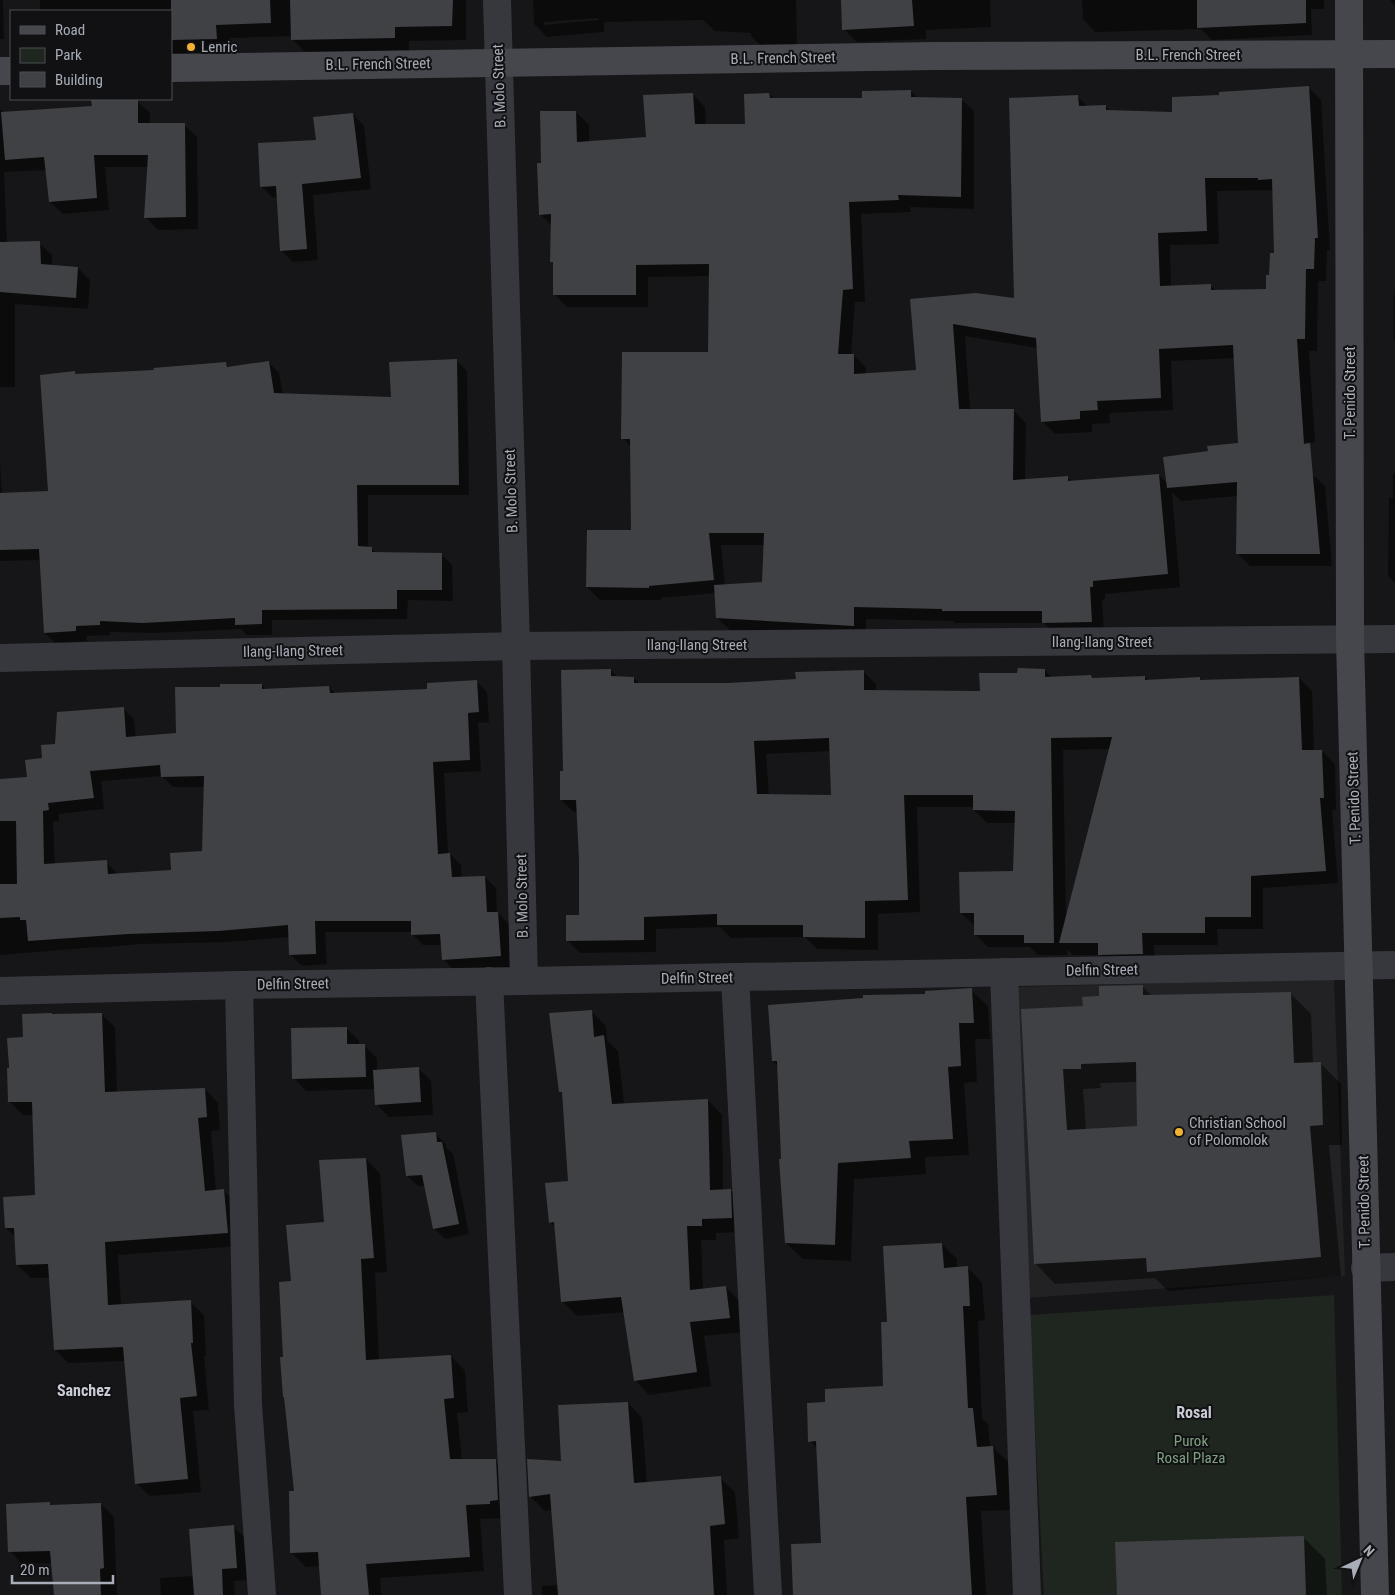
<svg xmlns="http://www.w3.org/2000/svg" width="1395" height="1595" font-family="'Roboto Condensed',sans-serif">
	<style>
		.built { fill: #222225 }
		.green { fill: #1e261f }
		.shadow { fill: #0007; fill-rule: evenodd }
		.building { fill: #404145; fill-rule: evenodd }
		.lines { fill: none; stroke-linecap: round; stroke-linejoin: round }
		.street { stroke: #37383d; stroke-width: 28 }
		.secondary { stroke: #45474d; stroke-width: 28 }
		.poi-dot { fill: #f2b134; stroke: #111113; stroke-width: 2 }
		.labels { text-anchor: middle; stroke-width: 4; stroke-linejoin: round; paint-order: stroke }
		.poi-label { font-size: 15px; fill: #a8adb8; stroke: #111113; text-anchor: start }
		.street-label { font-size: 15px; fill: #a8adb8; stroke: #111113 }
		.park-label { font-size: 15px; fill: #7fa381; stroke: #111113 }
		.neighbourhood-label { font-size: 16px; font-weight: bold; fill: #c9ccd4; stroke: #111113 }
	</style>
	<rect width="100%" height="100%" fill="#161618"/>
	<!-- built -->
	<path class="built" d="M1334,979L1345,1276L1026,1298L1011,987Z"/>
	<!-- green -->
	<path class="green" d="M1334,1295L1342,1595H1044L1029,1315Z"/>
	<!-- shadow -->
	<g class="shadow">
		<path d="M0,0H3L4,39H0Z"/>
		<path d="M40,0H466V40L409,41V52L306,53L292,39V36L230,38V53H171V11H40Z"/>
		<path d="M533,0H796L797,47L764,49L751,36V33L715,31L703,20L604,22V32L547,37L534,24ZM598,18V20L544,25V22Z"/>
		<path d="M842,0H990L991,27L926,30V39L857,42L844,29Z"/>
		<path d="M1082,0H1324V9H1311L1312,35L1212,40L1201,29L1095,32L1083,19Z"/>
		<path d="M1390,0H1395V5Z"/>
		<path d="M1308,87L1321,100L1330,250H1327L1326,281H1318L1317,351H1309L1315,442L1279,444L1325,486L1332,566H1250L1237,553L1238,496L1181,501L1172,492L1180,587L1105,594V599L1102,600L1104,634L1056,635L1044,623H955L953,621L866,619V639L730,630L717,618L716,593L661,598V600H600L587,587L632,532L631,447L623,438L709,353L710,276L648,277V307H567L554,294V264L551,261L552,226L540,214L542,165L576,112L589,125V142L647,139L692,94L705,107L706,126L746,125L769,94L774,99H864L910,91L918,98L961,99L974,111V209L910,207L911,212L861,214L865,302H855L851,355H854L866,368V374L918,371L911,300L1015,299L1077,96L1088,107L1106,106L1111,112L1174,113L1221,96ZM1270,190L1273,192L1276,254L1267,291H1216L1210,285L1171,287L1170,245L1219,244L1217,191ZM965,336L1037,348L1042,421L1055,434L1092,432V424L1110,423L1109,413L1173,410L1171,361L1235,358L1239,444L1209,452L1167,483L1159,475L1072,482L1067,477L1025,480L1026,423L1013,410H970ZM721,545H765L763,583L725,586Z"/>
		<path d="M137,101L150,113V125H184L197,137L198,229L158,230L145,217L149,167H105L109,210L63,214L50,202L47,170L4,172L7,243H39L52,255V266L78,268L90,280L88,309L15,304V387H0V109L4,113L93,107Z"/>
		<path d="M353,114L364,126L371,189L313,195L318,260L293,262L282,251L278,197L273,198L261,186Z"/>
		<path d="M1394,294H1395V340L1394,339Z"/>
		<path d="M456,360L467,371L469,495H368V548H371L377,554H441L452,565L453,601L408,600L407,619L272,620V635H247L241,629L154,633L110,632V635L86,636L87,641L56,644L45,633L41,560L0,561V459L2,495L49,493L74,373L77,375L155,371L226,364L230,368L268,362L279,373L283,395L392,398Z"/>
		<path d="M1393,473H1395V583L1388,575L1389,498H1393Z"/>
		<path d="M611,670L618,678H634L640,684H728L797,681L863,671L876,684V691L981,693L1019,674L1045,670L1052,678L1091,677L1094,680L1145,677L1149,681L1199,678L1202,681L1299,678L1312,691L1314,751H1322L1335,764L1336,810H1332L1338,883L1263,888V929H1217L1218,945H1154L1155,966L1112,967L1100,955H1073L1067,949V955H1038L1030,947H988L975,934V926L961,913L1014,873L1016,823H987L974,810V807H917L920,912L878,914V950L817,949L805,937L731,938L720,927L656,929V952L580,953L567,940L581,916L578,813L574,812L561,800L564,773ZM1110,749L1066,917L1063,750ZM830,751L832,796L769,795L766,754Z"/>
		<path d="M476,681L487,692L489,722L478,723L481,771L444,773L448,854H450L461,865L462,878L485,877L496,888L497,912L509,924L511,967L454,970L443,959L442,945H423L412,934V932H325L327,964L302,966L291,955L290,937L229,942L140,944L100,948L98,947L0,955V780L29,778L56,745L123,708L134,719L136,738L177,734L221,688L262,685L266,690L329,687L336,694L429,690ZM162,776L173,787H205L203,852L172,871L118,875L117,873L106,862L55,864L53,821H59V814L104,809L101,781Z"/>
		<path d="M1143,987L1152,996L1291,994L1311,1014L1313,1064L1320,1063L1341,1084L1342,1145H1329L1341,1276L1168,1291L1155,1278L1055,1284L1035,1263L1022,1010L1084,1007L1100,997ZM1137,1082L1139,1127L1086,1130L1083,1089L1101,1088L1100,1083Z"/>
		<path d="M971,990L988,1006L990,1039H975L977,1082L964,1083L969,1155L925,1157L926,1174L854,1179L851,1261L803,1259L786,1243L778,1066L773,1061L927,995Z"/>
		<path d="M591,1011L606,1026L607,1040L618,1051L624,1104L708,1100L722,1115L723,1190H730L745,1205L746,1232L716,1233V1240H701L703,1290L726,1287L740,1302L744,1332L704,1336L711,1386L649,1395L635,1380L625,1312L577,1316L562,1301L556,1228L550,1222L569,1183L564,1095L560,1092Z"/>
		<path d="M101,1014L115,1027L117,1093L205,1089L218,1103L220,1130L211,1131L216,1191H224L237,1204L241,1246L118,1255L121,1305L190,1302L204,1315L206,1356H204L209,1410L193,1411L201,1492L150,1496L136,1483L126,1361L68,1363L55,1349L50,1278H31L17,1265L16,1238L6,1228L36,1197L33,1115H23L9,1101L8,1040L24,1038Z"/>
		<path d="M346,1028L359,1041V1045H364L377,1058V1071L419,1069L431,1081L433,1115L389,1117L376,1104V1089L306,1091L294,1078Z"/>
		<path d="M435,1133L446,1144V1148L453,1154L469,1234L445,1239L434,1228L426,1186H418L407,1176Z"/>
		<path d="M366,1159L380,1174L387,1272L375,1273L379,1361L451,1356L465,1371L468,1412L457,1413L462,1460H495L510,1474L504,1518L480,1519L484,1571L380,1578L381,1595H322L320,1566L306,1567L291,1552L296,1492L285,1398L284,1397V1358L292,1282L325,1223Z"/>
		<path d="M942,1244L957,1259V1268L967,1267L982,1283L985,1320L978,1321L982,1419L988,1424L990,1447H993L1008,1462L1011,1510L981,1511L986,1595H794L823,1544L818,1449L810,1441L827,1404L885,1387L889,1323Z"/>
		<path d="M628,1403L642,1418L647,1484L720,1478L735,1492L739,1538L724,1540L727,1595H542V1586L558,1585L553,1510L545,1511L530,1496L563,1462Z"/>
		<path d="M50,1504L52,1506L101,1504L114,1517L117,1595H55L53,1563L22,1564L10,1551Z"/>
		<path d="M233,1526L246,1539L250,1580L234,1581L235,1595H161L160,1578L194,1576Z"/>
		<path d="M1303,1537L1325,1559L1327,1595H1119Z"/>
	</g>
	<!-- building -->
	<g class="building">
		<path d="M171,0H270L271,23L216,25L217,39L171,40Z"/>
		<path d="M290,0H453L452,26L395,27V38L291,40Z"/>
		<path d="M841,0H912L914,26L842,30Z"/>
		<path d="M1197,0H1306V23L1197,28Z"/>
		<path d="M1309,86L1318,238H1315L1314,269H1306L1305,339H1297L1304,444L1310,443L1320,554H1236L1237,482L1167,488L1163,457L1208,451L1207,446L1238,443L1233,345L1159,349L1161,398L1097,401L1098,410L1080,411V419L1041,422L1036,338L953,324L959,409H1014L1013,480L1068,476V481L1159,474L1168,574L1093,581V587H1090L1092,622L1042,623V611H942V609L854,607V626L716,618L714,585L762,582L764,533H709L714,580L649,586V588L586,587L587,530H631L630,439H621L622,352H708L709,264L636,265V295H553V262H550L551,214L539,215L537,163H541L540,111H576L577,142L646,137L643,95L693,93L695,124H745L744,94L769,93L770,98H862V91L911,90V97L962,98L961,197L898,195L899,200L849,202L853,289L843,290L838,354H854V374L916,370L910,299L976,293L1014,298L1009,98L1078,95L1079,106L1106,105V110L1172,112V97L1219,95V92ZM1205,178H1258V180L1272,179L1274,253H1270L1269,275H1266V289L1211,290V284L1160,286L1158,233L1207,231Z"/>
		<path d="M91,100H138V123H185L186,217L144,218L148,155H94L97,198L49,202L44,157L5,160L1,112L92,106Z"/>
		<path d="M353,113L361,178L302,184L307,249L280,251L276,186L260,187L258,143L316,140L313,117Z"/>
		<path d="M40,241L41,264L78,267L76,298L0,292V242Z"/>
		<path d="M457,359L459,485H357L358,546L372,547V552L442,553V590H397V609L262,610V624L235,625V618L143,623L100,621V625L76,626V631L44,633L39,549L0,550V493L48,491L40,375L75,371V374L154,370L153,368L226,362L227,367L269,361L274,393L391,397L389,362Z"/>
		<path d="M1018,668L1045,669V677L1091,675L1092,678L1145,676V680L1200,677V680L1299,677L1302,750H1322L1324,798H1320L1326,871L1251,876V917H1205V933H1142L1143,954L1098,955V943H1059L1112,737L1051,738L1054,943H1024V935H974V913H960L959,872L1013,871L1015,811L973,810V795H904L908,900L865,901V938L803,937V925H717V914L644,917V940L566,941V915H579V860L576,800H560V771H563L561,670L611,669V676L634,677V683H728L796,679L795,672L864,670V690L980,691L979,673H1017ZM829,738L831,795L757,794L754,741Z"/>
		<path d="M477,680L479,712L468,713L470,760L433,762L438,854L450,853L452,877L485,876L487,912H498L501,956L442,960L440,934L411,935V921H315L316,954L289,955L288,925L218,931L128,934L28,941L26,920H20V917L0,918V884H17L16,821H0V779L27,777L25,760L42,758L41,745L55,744L57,712L124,707L126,737L176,733L175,687H220V684H262V689L329,686L330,693L427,689V683ZM160,765L161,777L204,776L202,851L170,853L171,870L108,874L107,860L44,864L43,811L49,810L48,803L94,798L90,771Z"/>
		<path d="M1143,985V995L1291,992L1294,1063L1321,1062L1323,1125L1310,1126L1321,1257L1147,1272L1146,1258L1034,1264L1021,1009L1083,1006L1082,997L1099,996V986ZM1136,1062L1137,1126L1067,1130L1063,1069H1081V1064Z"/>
		<path d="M972,988L974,1023H959L961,1066L948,1067L953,1139L909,1141L911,1158L838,1163L835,1245L785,1243L779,1159H781L777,1061H772L768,1005L863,998V995L925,994V991Z"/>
		<path d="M592,1010L594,1037L604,1035L612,1104L708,1099L710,1190L731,1189L732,1218L702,1219V1226H687L690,1290L726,1286L730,1318L690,1322L697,1372L634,1381L621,1297L561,1302L554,1222L549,1223L545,1183L568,1181L562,1092H559L549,1013Z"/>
		<path d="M52,1013V1014L102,1013L105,1092L205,1088L207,1117L198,1118L205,1191L224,1189L228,1233L105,1242L108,1305L191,1300L193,1343H191L197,1396L180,1398L188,1479L135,1484L123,1347L54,1350L48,1264L16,1265L14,1228H5L3,1197L35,1195L32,1102H8L7,1068H9L7,1038L23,1037L22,1014Z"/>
		<path d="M347,1027V1044H365L366,1077L292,1079L291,1028Z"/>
		<path d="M419,1067L421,1102L375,1105L373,1070Z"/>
		<path d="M436,1132L437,1142H442L459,1224L433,1229L422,1175L406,1176L401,1135Z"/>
		<path d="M366,1158L374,1258L361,1259L366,1360L451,1355L454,1398L444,1399L450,1459H496L498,1500L490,1501V1504L466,1505L470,1557L366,1564L369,1595H321L318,1552L290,1553L289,1491H294L284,1397H283L280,1357H283L279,1282L291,1281L286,1225L324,1222L319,1160Z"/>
		<path d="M942,1243L944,1268L968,1266L970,1306H963L968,1408H973L977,1447L993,1446L997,1495L966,1497L972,1595H793L791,1544L821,1543L816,1441L808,1442L807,1403L825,1402V1389L883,1386L881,1322H887L883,1246Z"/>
		<path d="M628,1402L634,1483L721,1476L725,1524L710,1526L714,1595H558L550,1494L529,1497L527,1459L561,1461L558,1405Z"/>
		<path d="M50,1502V1505L101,1503L104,1568L100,1569L101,1595H54L50,1551L8,1552L6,1504Z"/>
		<path d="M234,1525L237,1568L222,1569L223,1595H194L189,1529Z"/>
		<path d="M1304,1536L1306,1595H1117L1115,1542Z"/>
	</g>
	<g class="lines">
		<!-- street -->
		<g class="street">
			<path d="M497,0L516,646L524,981"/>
			<path d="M0,658L516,646L1395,639"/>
			<path d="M1004,972L1027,1595"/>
			<path d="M735,977L768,1595"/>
			<path d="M489,981L518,1595"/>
			<path d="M239,985L248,1405L262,1595"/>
			<path d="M0,991L239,985L524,981L1395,965"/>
			<path d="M1365,1268L1395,1267"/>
		</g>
		<!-- secondary -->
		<g class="secondary">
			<path d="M1349,0L1350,640L1375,1595"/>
			<path d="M171,68L934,56L1395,54"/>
			<path d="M0,71H11"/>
		</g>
	</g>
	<!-- markers -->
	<g class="poi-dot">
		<circle cx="191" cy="47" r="5"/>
		<circle cx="1179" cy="1132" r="5"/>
	</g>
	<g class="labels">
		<!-- poi labels -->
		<g class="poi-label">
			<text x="201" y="52">Lenric</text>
			<text x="1189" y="1128">Christian School<tspan x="1189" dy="17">of Polomolok</tspan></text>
		</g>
		<!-- street labels -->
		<g class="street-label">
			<text x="1188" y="60">B.L. French Street</text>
			<text transform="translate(783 58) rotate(-1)" y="5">B.L. French Street</text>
			<text transform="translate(378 64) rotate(-1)" y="5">B.L. French Street</text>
			<text transform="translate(499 86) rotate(-92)" y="5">B. Molo Street</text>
			<text transform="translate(1350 393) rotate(-90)" y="5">T. Penido Street</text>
			<text transform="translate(511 491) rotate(-92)" y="5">B. Molo Street</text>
			<text x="1102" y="647">Ilang-Ilang Street</text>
			<text x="697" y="650">Ilang-Ilang Street</text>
			<text transform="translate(293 651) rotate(-1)" y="5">Ilang-Ilang Street</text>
			<text transform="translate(1354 798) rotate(-92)" y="5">T. Penido Street</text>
			<text transform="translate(522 896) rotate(-91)" y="5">B. Molo Street</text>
			<text transform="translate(1102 970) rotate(-1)" y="5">Delfin Street</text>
			<text transform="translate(697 978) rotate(-1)" y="5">Delfin Street</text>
			<text transform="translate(293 984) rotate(-1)" y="5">Delfin Street</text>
			<text transform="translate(1364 1202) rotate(-91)" y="5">T. Penido Street</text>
		</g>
		<!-- park labels -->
		<g class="park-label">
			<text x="1191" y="1446">Purok<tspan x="1191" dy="17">Rosal Plaza</tspan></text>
		</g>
		<!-- neighbourhood labels -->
		<g class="neighbourhood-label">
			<text x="84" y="1396">Sanchez</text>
			<text x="1194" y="1418">Rosal</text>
		</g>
	</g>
	<!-- legend -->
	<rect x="10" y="10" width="162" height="90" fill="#111113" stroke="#4d4f55"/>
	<rect x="20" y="26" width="25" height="8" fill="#45474d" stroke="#4d4f55"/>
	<text x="55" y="35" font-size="15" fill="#a8adb8">Road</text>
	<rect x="20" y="48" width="25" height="15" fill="#1e261f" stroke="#4d4f55"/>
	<text x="55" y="60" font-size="15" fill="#a8adb8">Park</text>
	<rect x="20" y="72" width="25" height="15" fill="#404145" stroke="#4d4f55"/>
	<text x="55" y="85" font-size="15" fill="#a8adb8">Building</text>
	<!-- north arrow -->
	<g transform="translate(1360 1560) rotate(44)" stroke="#111113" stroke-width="4" paint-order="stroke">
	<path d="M0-4L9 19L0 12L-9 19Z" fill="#a8adb8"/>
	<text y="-8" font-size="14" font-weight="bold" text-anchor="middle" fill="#a8adb8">N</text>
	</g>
	<!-- scale -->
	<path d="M12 1575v8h101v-8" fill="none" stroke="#a8adb8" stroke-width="2.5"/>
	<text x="20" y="1575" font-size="15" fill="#a8adb8" stroke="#111113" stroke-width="4" paint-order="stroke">20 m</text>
</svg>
